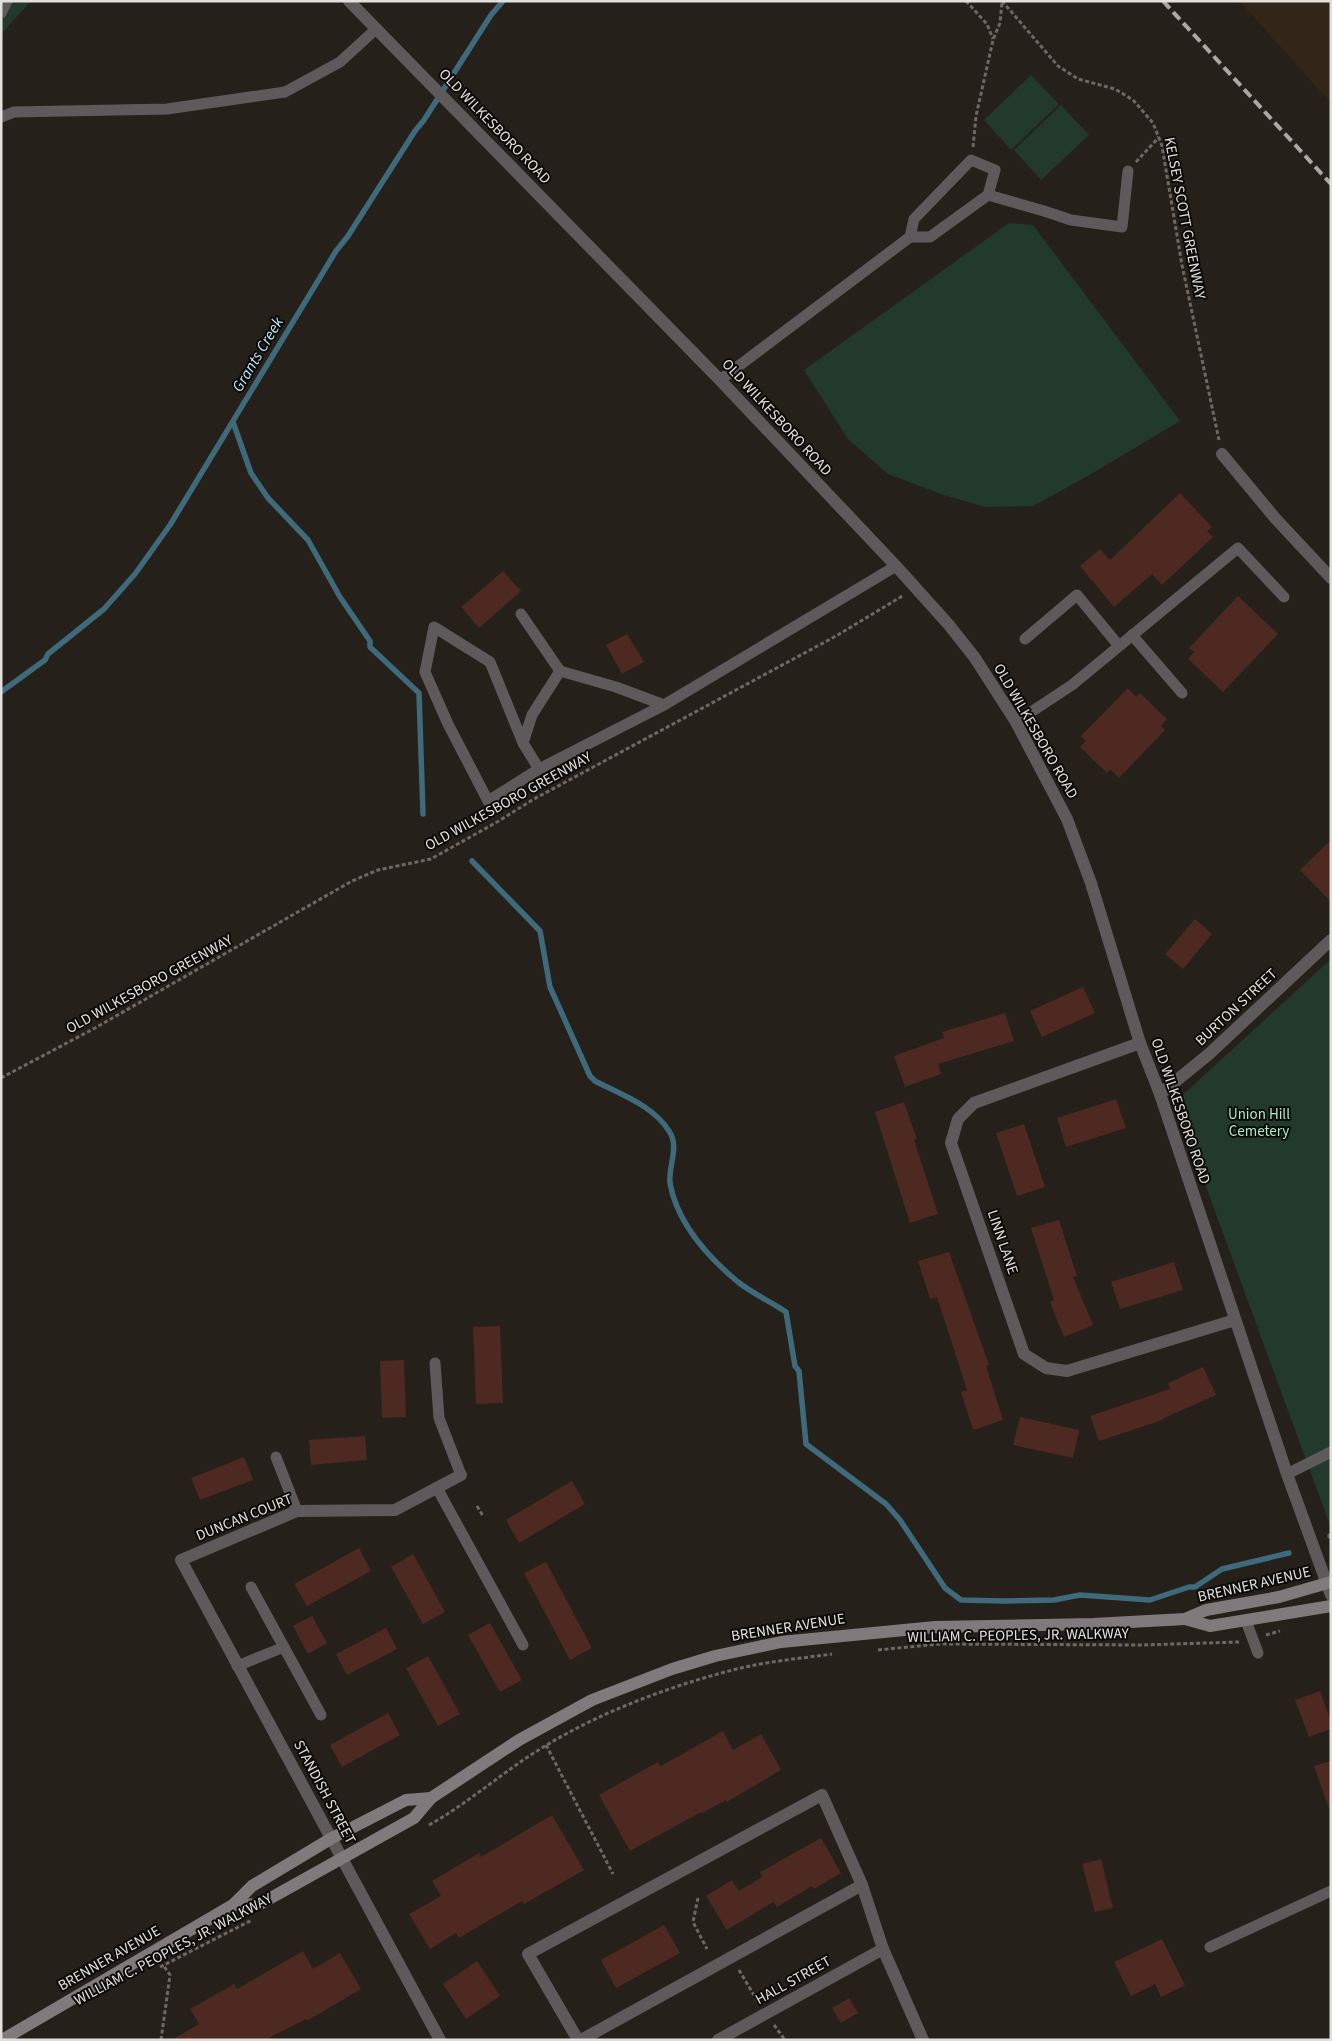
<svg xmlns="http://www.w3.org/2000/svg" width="1332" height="2041" font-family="'Source Sans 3',sans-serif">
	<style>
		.medical { fill: #312617 }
		.green { fill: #223a2c }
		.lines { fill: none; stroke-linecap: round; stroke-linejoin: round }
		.stream { stroke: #3e6a7b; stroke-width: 5.5 }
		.building { fill: #4d2921 }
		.path { stroke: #6d6863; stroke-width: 3; stroke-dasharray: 4 2.5; stroke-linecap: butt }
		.lane { stroke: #5e5a5b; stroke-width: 11 }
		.street { stroke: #5e5a5b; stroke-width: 12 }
		.secondary { stroke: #817a7c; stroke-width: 12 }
		.rail { stroke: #aba7a2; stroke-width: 4; stroke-dasharray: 10 5; stroke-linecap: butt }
		.labels { text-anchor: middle; stroke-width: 4; stroke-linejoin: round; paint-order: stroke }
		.street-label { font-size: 15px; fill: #e3dfdb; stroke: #0c0a08 }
		.park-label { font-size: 15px; fill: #aaecc6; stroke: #0c0a08 }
		.water-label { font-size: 16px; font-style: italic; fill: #bce8fa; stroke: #0c0a08 }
	</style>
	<rect width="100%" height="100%" fill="#25201a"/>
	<!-- medical -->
	<path class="medical" d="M1239,1H1331V103Z"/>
	<!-- green -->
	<g class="green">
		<path d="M1,1H31L1,34Z"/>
		<path d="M1031,75L1059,104L1011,150L984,120Z"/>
		<path d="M1061,105L1089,135L1041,180L1014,150Z"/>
		<path d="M1009,223L1033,225L1180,421L1086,477L1033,506L985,507L944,495L888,474L848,439L804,370Z"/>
		<path d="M1331,959V1528L1175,1102Z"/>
	</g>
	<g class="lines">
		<!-- stream -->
		<g class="stream">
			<path d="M233,422L251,473L268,498L308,540L340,597L370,641V647L419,693L423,814"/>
			<path d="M1,692L45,660L48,654L104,609L135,574L170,525L336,251L348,236L415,131L424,120L491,15L503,1"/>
			<path d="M472,861L540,931L550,987L590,1076L595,1081C620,1094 654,1106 669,1131C680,1147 668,1166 670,1183C677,1223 708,1257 738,1282C752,1293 771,1302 786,1312L795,1366L799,1371L806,1444L886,1504L900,1520L945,1588L961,1600L1004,1601L1054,1600L1080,1595L1150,1600L1189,1587H1195L1222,1569L1289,1553"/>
			<path d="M1330,1536H1331"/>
		</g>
	</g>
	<!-- building -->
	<g class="building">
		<path d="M1180,493L1212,527L1207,531L1213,537L1162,585L1152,574L1114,607L1080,566L1100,549L1110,560Z"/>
		<path d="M503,571L521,591L479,628L461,607Z"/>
		<path d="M1238,596L1278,634L1223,692L1188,659L1194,652L1189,648Z"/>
		<path d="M627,634L644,662L622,674L606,645Z"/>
		<path d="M1128,688L1136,697L1140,693L1167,719L1161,726L1165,730L1119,778L1110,769L1107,773L1080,747L1086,741L1081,736Z"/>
		<path d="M1331,840V902L1300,870Z"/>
		<path d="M1195,919L1212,934L1183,969L1165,954Z"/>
		<path d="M1083,987L1095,1013L1042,1037L1030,1011Z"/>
		<path d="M1005,1013L1014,1041L938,1064L941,1074L905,1087L894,1056L944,1038L942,1032Z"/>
		<path d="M1116,1099L1126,1128L1066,1147L1057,1118Z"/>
		<path d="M904,1102L917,1139L914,1140L938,1214L910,1223L875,1112Z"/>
		<path d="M1024,1124L1045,1187L1017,1196L996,1133Z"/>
		<path d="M1059,1220L1077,1276L1073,1277L1093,1325L1064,1337L1050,1302L1054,1300L1031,1228Z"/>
		<path d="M949,1252L989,1365L986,1366L1003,1420L973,1430L961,1392L967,1390L937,1297L930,1299L918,1261Z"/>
		<path d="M1174,1262L1183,1290L1120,1309L1111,1282Z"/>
		<path d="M500,1326L503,1403L476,1404L473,1327Z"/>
		<path d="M404,1360L406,1417L382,1418L380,1361Z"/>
		<path d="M1203,1367L1216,1395L1162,1419V1420L1099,1441L1090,1416L1170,1389L1168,1383Z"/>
		<path d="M1020,1417L1079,1430L1073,1458L1013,1445Z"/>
		<path d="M365,1436L367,1460L311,1465L309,1440Z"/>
		<path d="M244,1457L253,1480L200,1500L191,1478Z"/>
		<path d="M572,1481L585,1504L519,1543L506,1520Z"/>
		<path d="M359,1548L371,1571L307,1606L294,1584Z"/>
		<path d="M413,1554L445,1612L423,1624L391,1567Z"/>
		<path d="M546,1562L592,1648L570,1660L524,1573Z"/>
		<path d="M312,1616L327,1643L308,1654L293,1626Z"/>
		<path d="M490,1623L522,1680L500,1692L468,1635Z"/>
		<path d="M386,1628L397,1649L347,1675L336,1654Z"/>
		<path d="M428,1656L460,1714L438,1726L406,1668Z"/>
		<path d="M1320,1691L1331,1722V1729L1309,1737L1295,1700Z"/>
		<path d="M388,1713L400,1735L342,1767L330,1745Z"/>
		<path d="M723,1731L733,1750L761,1734L781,1770L727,1802L726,1800L702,1813L701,1812L630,1851L599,1795L658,1762L661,1766Z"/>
		<path d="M1331,1761V1808H1329L1314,1766Z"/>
		<path d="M552,1815L584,1870L524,1904L522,1901L459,1938L456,1933L430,1949L409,1914L441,1896L432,1881L479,1853L481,1857Z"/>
		<path d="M821,1838L841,1873L814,1889L812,1886L777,1907L773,1902L727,1930L706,1896L732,1880L739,1891L762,1877L760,1872Z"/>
		<path d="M1101,1859L1113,1908L1095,1912L1082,1864Z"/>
		<path d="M664,1925L680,1953L616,1988L601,1960Z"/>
		<path d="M1162,1939L1185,1985L1161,1997L1155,1984L1131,1996L1114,1962Z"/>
		<path d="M303,1951L313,1969L340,1953L361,1989L307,2021L306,2019L265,2040H172L199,2024L190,2009L234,1984L237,1989Z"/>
		<path d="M477,1961L500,1996L466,2019L443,1984Z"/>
		<path d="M849,1998L858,2013L841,2023L832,2008Z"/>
	</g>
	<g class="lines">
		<!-- path -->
		<g class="path">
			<path d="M966,1L987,24L993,39"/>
			<path d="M1002,1L1058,66L1078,79L1115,89L1125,95L1134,101L1153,123L1162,146L1182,265L1219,440"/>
			<path d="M973,147L976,116L993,40L1000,23L1002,2"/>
			<path d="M1136,162L1159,137"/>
			<path d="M1,1078L95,1028L352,881L378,870L431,859L497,822L534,799L836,636L904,595"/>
			<path d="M477,1506L483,1516"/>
			<path d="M1266,1635L1280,1631"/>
			<path d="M878,1650L940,1644L1141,1645L1239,1642"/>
			<path d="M546,1745L613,1874"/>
			<path d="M429,1825C470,1802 505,1770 545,1746C604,1710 678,1683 745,1667C773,1661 803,1658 832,1654"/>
			<path d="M698,1898L693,1922L707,1949"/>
			<path d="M160,1967L252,1920"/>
			<path d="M739,1970L758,2002"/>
			<path d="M774,2025L785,2040"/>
			<path d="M161,2040L170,1975L163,1965"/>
		</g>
		<!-- lane -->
		<g class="lane">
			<path d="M1,13L7,1"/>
			<path d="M1,117L14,112L167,109L285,92L340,62L376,29"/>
			<path d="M988,195L1044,211L1071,220L1122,227L1128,171"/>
			<path d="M720,380L910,237H930L988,195L995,170L971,160L914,219L910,237"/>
			<path d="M521,614L560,671L616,687L664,705L896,566"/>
			<path d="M1132,635L1182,693"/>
			<path d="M1025,639L1077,595L1119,646"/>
			<path d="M1016,722L1072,685L1238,548L1284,597"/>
			<path d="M523,743L532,715L560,671"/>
			<path d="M539,769L523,743L490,662L434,627L425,672L448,724L488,801L539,769L664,705"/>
			<path d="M435,1363L439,1418L461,1475"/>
			<path d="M276,1457L297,1511"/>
			<path d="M1287,1474L1331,1452"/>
			<path d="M437,1488L523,1645"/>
			<path d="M251,1587L321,1715"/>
			<path d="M1246,1621L1258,1653"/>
			<path d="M237,1666L284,1647"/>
			<path d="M1210,1947L1331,1891"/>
		</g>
		<!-- street -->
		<g class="street">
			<path d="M349,1L720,380L896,566L949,625L975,658L1016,722L1067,819L1091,883L1140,1043L1160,1094L1287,1474L1331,1595"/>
			<path d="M1222,454L1275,518L1331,578"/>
			<path d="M1140,1043L974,1103L958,1119L951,1143L1024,1354L1046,1368L1067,1371L1235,1320"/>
			<path d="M1160,1094L1209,1054L1331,940"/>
			<path d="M440,2040L181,1560L297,1511L395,1510L461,1475"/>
			<path d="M578,2040L528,1954L822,1795L862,1885L883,1949L923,2040"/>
			<path d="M581,2040L862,1885"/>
			<path d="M718,2040L883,1949"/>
		</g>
		<!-- secondary -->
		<g class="secondary">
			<path d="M1185,1619L1210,1626L1331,1606"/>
			<path d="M233,1905L260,1904L414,1818L431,1798L519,1740L592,1700L672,1669L715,1656L781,1642L935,1627L1093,1624L1185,1619L1206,1610L1279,1597L1331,1582"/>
			<path d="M2,2040L233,1905L252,1886L332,1838L406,1800L431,1798"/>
		</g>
		<!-- rail -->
		<path class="rail" d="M1163,1L1331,184"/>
	</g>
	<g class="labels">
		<!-- street labels -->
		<g class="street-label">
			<text transform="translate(495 126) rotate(46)" y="5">OLD WILKESBORO ROAD</text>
			<text transform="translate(1185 218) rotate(79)" y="5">KELSEY SCOTT GREENWAY</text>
			<text transform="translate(777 417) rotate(47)" y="5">OLD WILKESBORO ROAD</text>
			<text transform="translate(1036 731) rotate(60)" y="5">OLD WILKESBORO ROAD</text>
			<text transform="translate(508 801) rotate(-29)" y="5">OLD WILKESBORO GREENWAY</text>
			<text transform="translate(149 984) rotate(-29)" y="5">OLD WILKESBORO GREENWAY</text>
			<text transform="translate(1236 1007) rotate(-43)" y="5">BURTON STREET</text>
			<text transform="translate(1181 1111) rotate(71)" y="5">OLD WILKESBORO ROAD</text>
			<text transform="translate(1003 1242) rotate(71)" y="5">LINN LANE</text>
			<text transform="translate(244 1517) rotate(-22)" y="5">DUNCAN COURT</text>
			<text transform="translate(1254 1584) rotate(-13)" y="5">BRENNER AVENUE</text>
			<text transform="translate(788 1627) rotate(-9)" y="5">BRENNER AVENUE</text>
			<text transform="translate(1018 1635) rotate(-1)" y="5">WILLIAM C. PEOPLES, JR. WALKWAY</text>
			<text transform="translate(325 1792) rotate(62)" y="5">STANDISH STREET</text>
			<text transform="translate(173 1949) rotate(-28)" y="5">WILLIAM C. PEOPLES, JR. WALKWAY</text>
			<text transform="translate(109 1958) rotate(-30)" y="5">BRENNER AVENUE</text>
			<text transform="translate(793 1980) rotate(-29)" y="5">HALL STREET</text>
		</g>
		<!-- park labels -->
		<g class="park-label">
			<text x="1259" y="1119">Union Hill<tspan x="1259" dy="17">Cemetery</tspan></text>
		</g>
		<!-- water labels -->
		<g class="water-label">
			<text transform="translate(257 354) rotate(-59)" y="6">Grants Creek</text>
		</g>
	</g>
	<!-- border -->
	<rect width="1332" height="2041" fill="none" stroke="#e3dfdb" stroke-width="5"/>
</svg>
